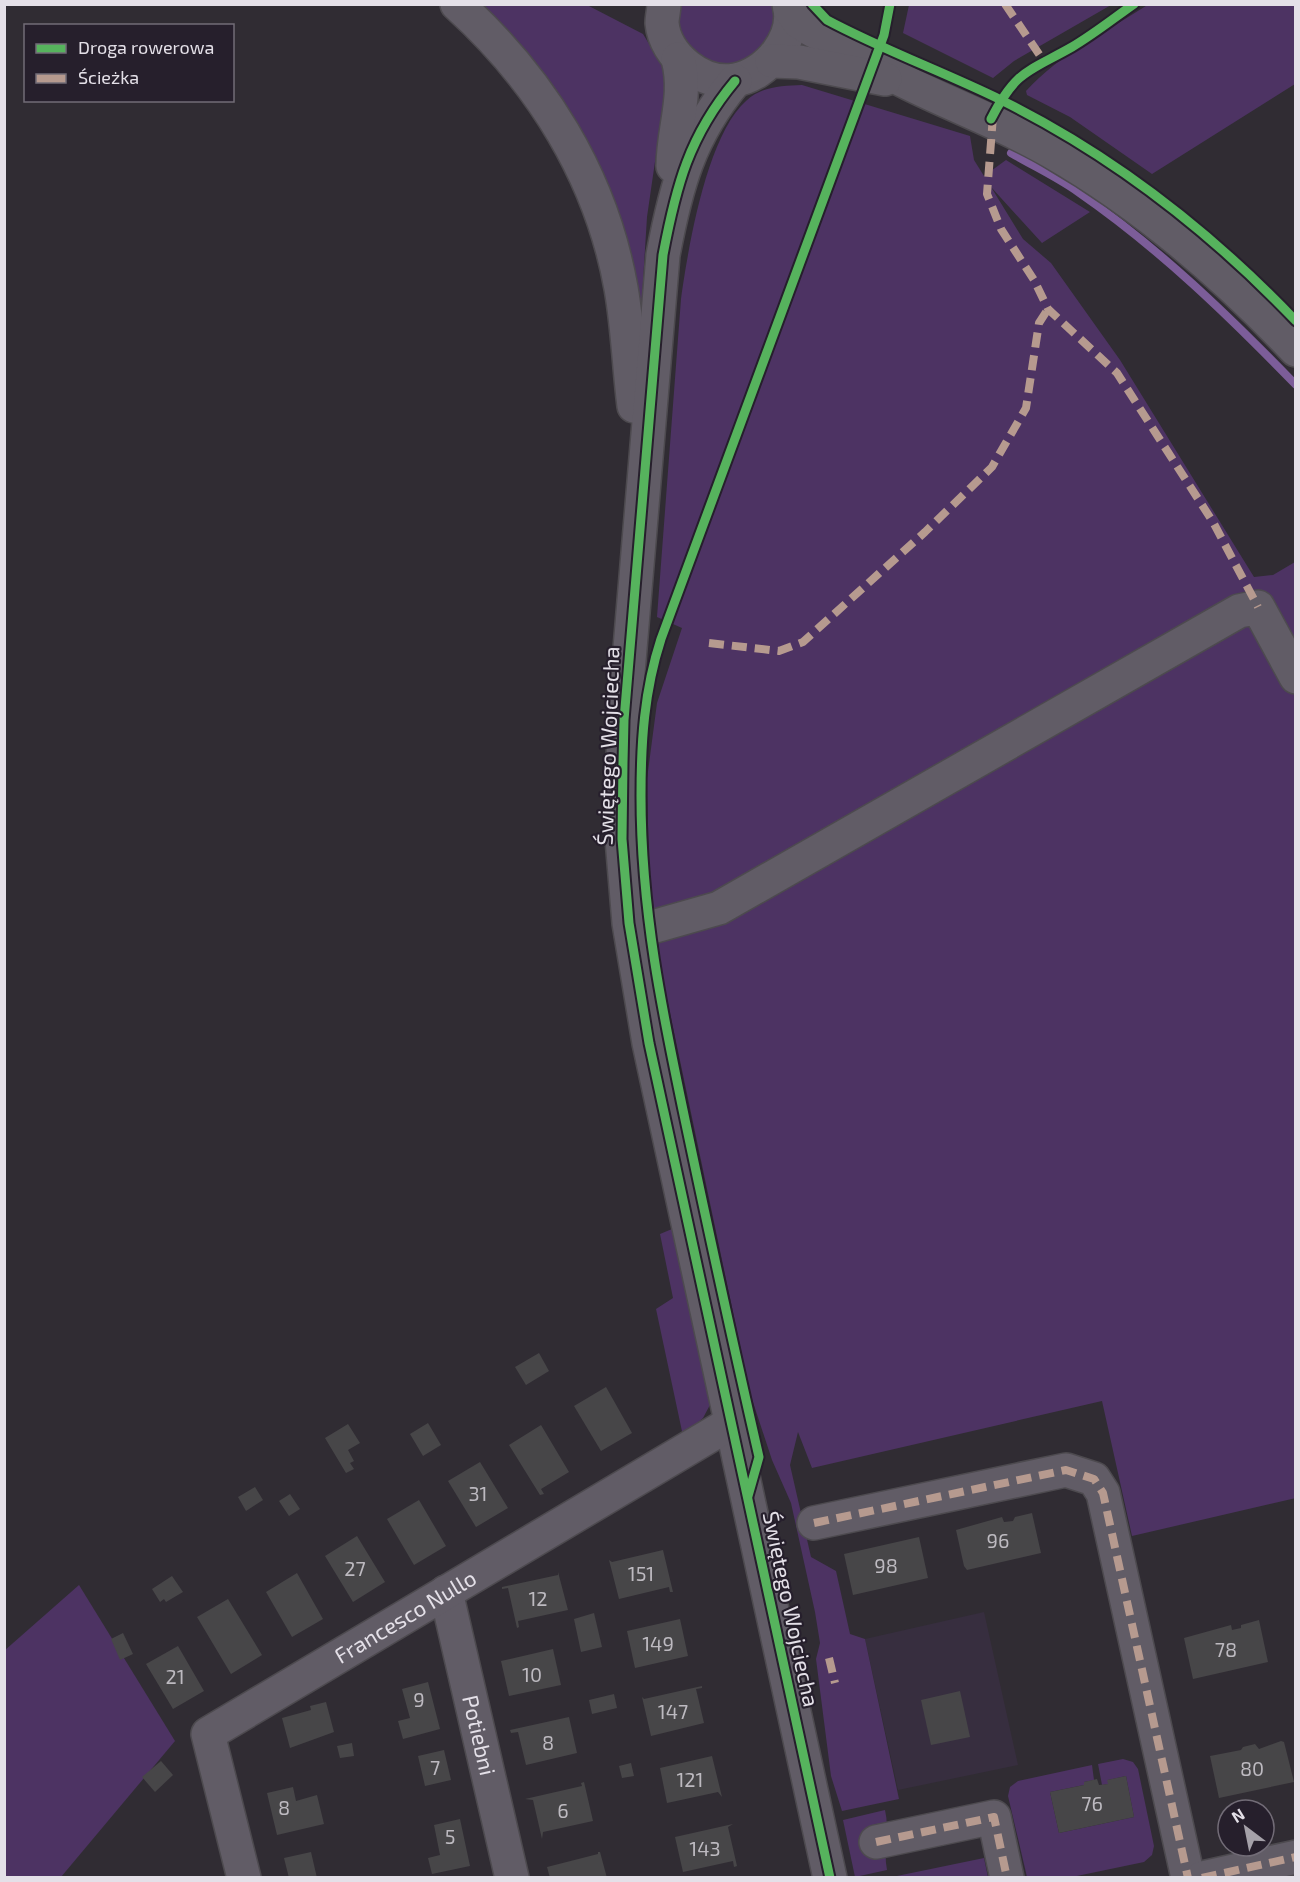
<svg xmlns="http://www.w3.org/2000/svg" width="1300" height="1882" font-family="'Exo 2',sans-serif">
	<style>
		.built { fill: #372e3f }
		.green { fill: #4d3363 }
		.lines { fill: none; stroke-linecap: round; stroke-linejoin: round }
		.stream { stroke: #7c5d99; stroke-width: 8 }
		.building { fill: #474648 }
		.minor-casing { stroke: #4d4a4f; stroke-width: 36 }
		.minor { stroke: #615c66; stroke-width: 33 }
		.quiet { stroke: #b69a8f; stroke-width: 8; stroke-dasharray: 15 8; stroke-linecap: butt }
		.cycleway-casing { stroke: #261f2c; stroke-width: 13 }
		.cycleway { stroke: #56b35d; stroke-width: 9 }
		.labels { text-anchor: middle; stroke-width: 4.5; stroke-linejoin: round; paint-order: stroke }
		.number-label { font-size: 20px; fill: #bdbac0 }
		.street-label { font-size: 22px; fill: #e4e0e8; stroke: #261f2c }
	</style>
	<rect width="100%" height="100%" fill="#302c33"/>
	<!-- built -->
	<path class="built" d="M984,1612L1018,1765L898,1790L865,1639Z"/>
	<!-- green -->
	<g class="green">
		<path d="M1149,4L1296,5L1295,84L1152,174L1070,117L1027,95L1026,91C1060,54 1107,31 1149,4Z"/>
		<path d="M479,5H587L643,34L662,65L666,84L664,114L659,134L647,217L641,313C619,241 602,162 561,98C539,64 507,34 479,5Z"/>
		<path d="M671,5H783V32L743,73L687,59Z"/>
		<path d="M909,5V4L1111,5L1014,61L993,78L903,33Z"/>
		<path d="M802,85L970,136L974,160L984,176L1006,160L1090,212L1042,243L991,187L1023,239L1051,263L1120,360L1254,577L1273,575L1295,562L1296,1498L1132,1536L1102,1401L812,1468L798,1432L790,1465L811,1557L836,1571L850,1634L865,1639L899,1799L842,1811L831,1776L816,1659L820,1643L815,1612L791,1503L772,1460L750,1393L662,975L649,872L647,779L657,703L682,628L657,617L681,299C688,248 707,135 746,101C762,86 782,86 802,85Z"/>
		<path d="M672,1229L711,1403L703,1418L683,1436L656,1309L673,1298L660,1234Z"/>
		<path d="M79,1585L175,1741L61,1877H5L4,1651Z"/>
		<path d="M1123,1759L1133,1762L1138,1769L1154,1846L1152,1855L1144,1862L1072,1877H1027L1008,1796L1010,1787L1018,1781L1092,1765L1094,1780L1084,1782V1785L1050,1792L1059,1833L1134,1817L1126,1776L1108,1780V1784L1102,1785L1098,1764Z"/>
		<path d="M885,1810C890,1831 883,1849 887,1870L855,1877L843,1820Z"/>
		<path d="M984,1858L988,1877H892Z"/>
	</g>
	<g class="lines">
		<!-- stream -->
		<path class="stream" d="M1011,153C1033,166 1057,177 1078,192C1159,248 1228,315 1296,385"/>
	</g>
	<!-- building -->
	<g class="building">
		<path d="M539,1353L549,1371L526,1385L515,1367Z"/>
		<path d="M606,1387L632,1433L601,1451L574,1406Z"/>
		<path d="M428,1423L441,1445L423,1456L410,1434Z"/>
		<path d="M348,1424L360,1443L348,1450L354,1461L350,1463L354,1469L346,1473L325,1438Z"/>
		<path d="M541,1425L569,1472L541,1489L544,1494L540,1495L509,1445Z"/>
		<path d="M480,1462L508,1508L476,1527L448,1481Z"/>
		<path d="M255,1487L263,1500L246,1511L238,1497Z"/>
		<path d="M290,1494L300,1509L289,1516L279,1501Z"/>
		<path d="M419,1500L446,1546L414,1565L387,1519Z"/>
		<path d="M1032,1513L1041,1553L967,1570L964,1566L956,1530L1002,1517L1004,1522L1013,1521L1015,1517Z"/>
		<path d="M357,1536L385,1582L353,1602L325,1556Z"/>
		<path d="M919,1537L928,1578L853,1595L844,1554Z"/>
		<path d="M663,1550L673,1592H670L669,1587L619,1599L609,1560L612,1562Z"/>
		<path d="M558,1572L568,1610L518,1621L519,1627L517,1628L508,1588L502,1589V1587L558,1575Z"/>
		<path d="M297,1573L323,1619L292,1637L266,1592Z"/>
		<path d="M172,1576L183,1592L166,1602L164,1599L160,1602L152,1589Z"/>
		<path d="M228,1599L262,1655L231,1674L197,1617Z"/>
		<path d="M594,1613L602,1647L581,1652L574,1619Z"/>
		<path d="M680,1619L688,1656L635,1668L627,1631Z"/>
		<path d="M1259,1620L1268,1662L1193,1679L1184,1638L1231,1625L1232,1630L1241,1628V1625Z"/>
		<path d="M123,1633L133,1654L120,1660L111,1639Z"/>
		<path d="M178,1646L204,1691L173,1709L146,1664Z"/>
		<path d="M553,1649L561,1685L509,1696L501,1661Z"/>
		<path d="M428,1682L440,1729L403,1739L398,1721L410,1718L402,1689Z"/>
		<path d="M702,1686V1688L696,1689L704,1723L651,1736L642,1697L644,1699Z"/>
		<path d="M960,1691L970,1737L931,1745L921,1700Z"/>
		<path d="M614,1694L617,1708L592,1714L589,1700Z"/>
		<path d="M326,1702L334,1732L290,1748L282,1718L311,1710L310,1706Z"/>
		<path d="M569,1717L577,1753L526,1765L518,1732L511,1733L510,1730Z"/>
		<path d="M1281,1741L1284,1742L1294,1782L1219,1798L1210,1756L1241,1750L1243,1747L1255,1744L1259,1749Z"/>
		<path d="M352,1743L354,1756L340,1758L337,1746Z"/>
		<path d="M444,1750L451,1780L425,1786L418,1756Z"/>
		<path d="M712,1756L722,1797L718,1792L667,1803L660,1768Z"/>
		<path d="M161,1761L173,1775L155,1792L142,1777Z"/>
		<path d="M631,1763L634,1776L622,1778L619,1766Z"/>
		<path d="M1126,1776L1134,1817L1059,1833L1050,1792L1084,1785V1782L1097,1779L1099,1785L1108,1784L1107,1780Z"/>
		<path d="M584,1782L593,1821L543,1832L542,1839L533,1800L525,1799L582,1786L581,1783Z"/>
		<path d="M293,1787L296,1801L317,1795L324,1824L277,1835L267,1793Z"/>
		<path d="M460,1819L470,1866L432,1874L428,1858L440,1855L434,1825Z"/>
		<path d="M733,1824L728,1827L737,1866L734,1867L733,1861L683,1872L675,1837Z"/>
		<path d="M311,1852L317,1878H289L284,1858Z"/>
		<path d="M598,1852H600L607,1878H550L547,1867L598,1854Z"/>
	</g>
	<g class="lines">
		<defs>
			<g id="minor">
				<path d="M457,4C541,80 601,176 621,288C628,327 629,367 634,406"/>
				<path d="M664,4C664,10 662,17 662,23C665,56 702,86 735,80C767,75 798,37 789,4"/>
				<path d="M790,9L799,22L812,30C844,47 875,67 908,83C956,107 1006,125 1052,152C1144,205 1223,273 1296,350"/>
				<path d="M772,61L799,62L885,79"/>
				<path d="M735,81C689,136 676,186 663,255L624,720L623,763L622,839L629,923L649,1043L830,1878"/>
				<path d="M673,166C673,129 688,96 678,59"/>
				<path d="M631,933L719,908L1239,611L1258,607L1296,677"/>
				<path d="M814,1523L1066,1470L1094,1479L1103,1493L1188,1878"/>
				<path id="s1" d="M446,1592L512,1878"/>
				<path d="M876,1842L994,1817L1007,1878"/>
				<path id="s2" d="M244,1878L208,1734L731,1423"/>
				<path d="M1202,1878L1296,1857"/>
			</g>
		</defs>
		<!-- minor casing -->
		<use href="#minor" class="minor-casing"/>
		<!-- minor -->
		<use href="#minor" class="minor"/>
		<!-- quiet -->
		<g class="quiet">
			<path d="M1005,4L1043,60L1050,57"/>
			<path d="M993,116L987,194L1001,229L1034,280L1048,309L1117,373L1213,522L1258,607"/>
			<path d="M709,643L779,651L803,642L925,532L992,467L1026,408L1039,323L1048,309"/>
			<path d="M814,1523L1066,1470L1094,1479L1103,1493L1188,1878"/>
			<path d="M829,1658L835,1683"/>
			<path d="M876,1842L994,1817L1007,1878"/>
			<path d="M1202,1878L1296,1857"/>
		</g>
		<defs>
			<g id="cycleway">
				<path d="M812,4L827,20C883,50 944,72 1001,100C1112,155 1210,231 1296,321"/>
				<path d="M735,81C689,136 676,186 663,255L624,720L623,763L622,839L629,923L649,1043L830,1878"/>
				<path d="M991,119C1016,70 1028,72 1072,47C1094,34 1114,18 1134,4"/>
				<path d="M748,1496L759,1457C734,1348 710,1238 687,1129C663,1015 641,913 641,796C641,742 644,691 661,639L884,35L890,4"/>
			</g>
		</defs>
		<!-- cycleway casing -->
		<use href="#cycleway" class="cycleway-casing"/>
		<!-- cycleway -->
		<use href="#cycleway" class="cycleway"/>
	</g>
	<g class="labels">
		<!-- number labels -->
		<g class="number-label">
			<text x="478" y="1501">31</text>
			<text x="998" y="1548">96</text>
			<text x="886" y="1573">98</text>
			<text x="355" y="1576">27</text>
			<text x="641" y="1581">151</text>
			<text x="538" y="1606">12</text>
			<text x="658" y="1651">149</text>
			<text x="1226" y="1657">78</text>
			<text x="532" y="1682">10</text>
			<text x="175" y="1684">21</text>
			<text x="419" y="1707">9</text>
			<text x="673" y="1719">147</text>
			<text x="548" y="1750">8</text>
			<text x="435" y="1775">7</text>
			<text x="1252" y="1776">80</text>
			<text x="690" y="1787">121</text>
			<text x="1092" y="1811">76</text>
			<text x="284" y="1815">8</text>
			<text x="563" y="1818">6</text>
			<text x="450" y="1844">5</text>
			<text x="705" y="1856">143</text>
		</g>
		<!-- street labels -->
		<g class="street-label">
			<text transform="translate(608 746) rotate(-88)" y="8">Świętego Wojciecha</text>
			<text transform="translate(791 1609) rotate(78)" y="8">Świętego Wojciecha</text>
			<text dy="8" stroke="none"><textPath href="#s2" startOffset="378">Francesco Nullo</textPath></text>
			<text dy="8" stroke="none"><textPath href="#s1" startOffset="147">Potiebni</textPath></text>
		</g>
	</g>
	<!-- border -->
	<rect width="1300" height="1882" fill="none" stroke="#e4e0e8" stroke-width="12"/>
	<!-- legend -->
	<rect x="24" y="24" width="210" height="78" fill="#261f2c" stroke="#726c77" stroke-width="1.5"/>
	<rect x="36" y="44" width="30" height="9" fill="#56b35d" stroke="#726c77" stroke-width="1.5"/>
	<text x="78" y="54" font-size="18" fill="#e4e0e8">Droga rowerowa</text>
	<rect x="36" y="74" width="30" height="9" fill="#b69a8f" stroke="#726c77" stroke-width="1.5"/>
	<text x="78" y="84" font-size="18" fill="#e4e0e8">Ścieżka</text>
	<!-- north arrow -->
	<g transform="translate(1246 1828) rotate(328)"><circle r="28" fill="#261f2c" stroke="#726c77" stroke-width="1.5"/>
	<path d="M0-4.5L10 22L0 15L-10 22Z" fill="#a5a1a9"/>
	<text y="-9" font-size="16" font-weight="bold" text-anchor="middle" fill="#e4e0e8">N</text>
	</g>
</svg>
